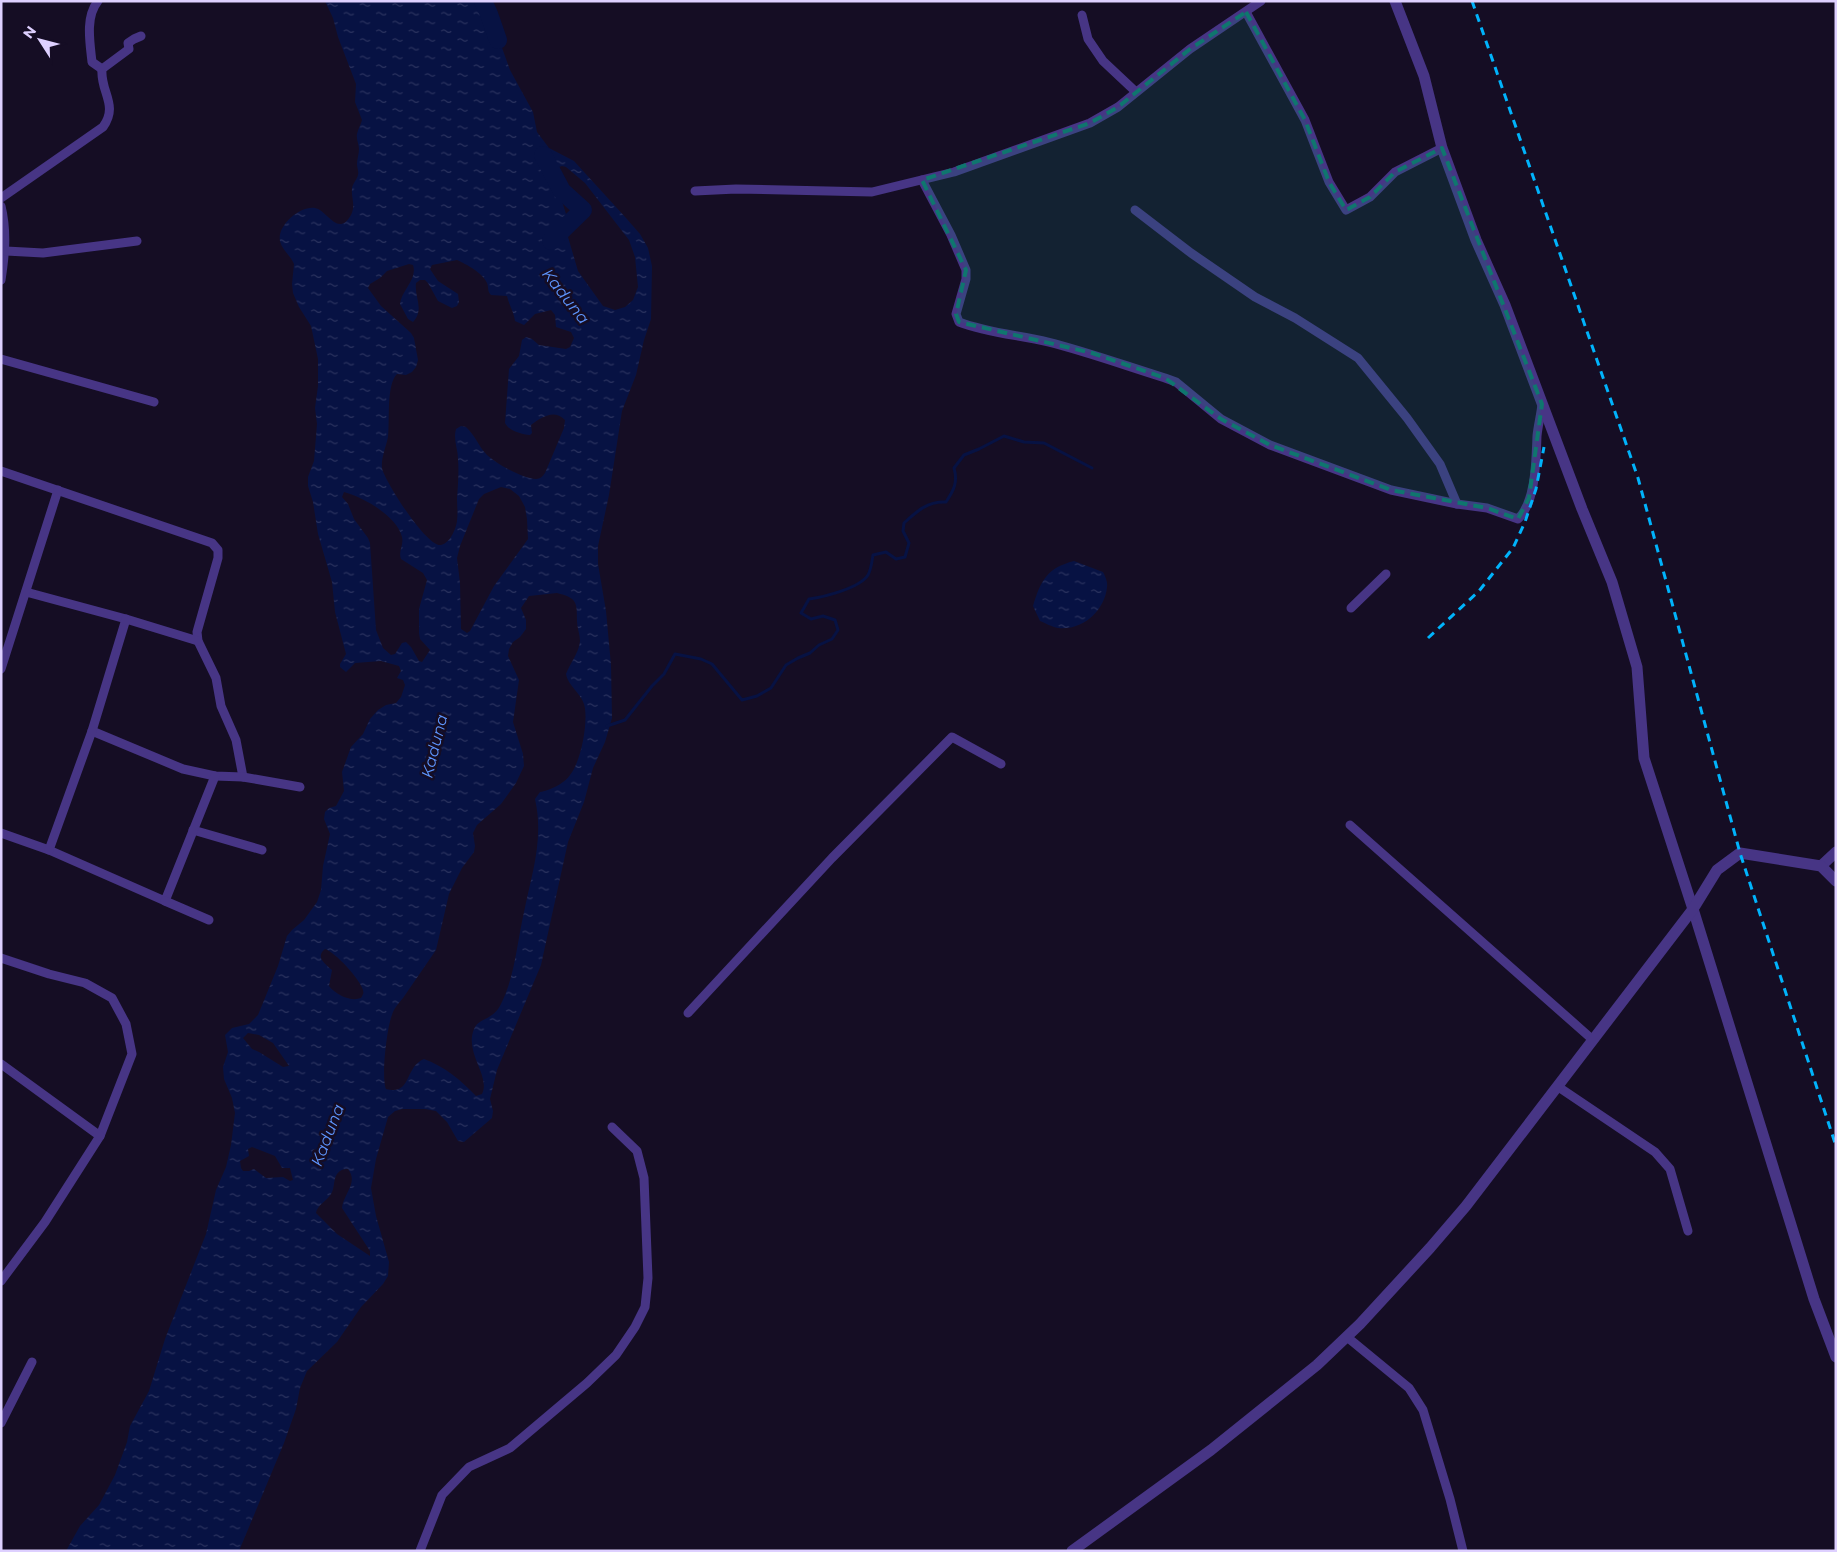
<svg xmlns="http://www.w3.org/2000/svg" width="1837" height="1552" font-family="Montserrat,sans-serif">
	<style>
		.water { fill: url(#water-ripples); fill-rule: evenodd }
		.lines { fill: none; stroke-linecap: round; stroke-linejoin: round }
		.stream { stroke: #071243; stroke-width: 3 }
		.river { stroke: #071243; stroke-width: 18 }
		.minor { stroke: #473585; stroke-width: 9 }
		.tertiary { stroke: #473585; stroke-width: 11 }
		.rail { stroke: #00b3fb; stroke-width: 3; stroke-dasharray: 8 6; stroke-linecap: butt }
		.marked { fill: #0f766e; fill-opacity: 0.2; stroke: #0f766e; stroke-width: 4; stroke-dasharray: 10 6; stroke-linejoin: round }
		.labels { text-anchor: middle; stroke-width: 5; stroke-linejoin: round; paint-order: stroke }
		.water-label { font-size: 16px; font-style: italic; fill: #5e96ff; stroke: #150d24 }
	</style>
	<defs>
		<pattern id="water-ripples" width="26" height="14" patternUnits="userSpaceOnUse" patternTransform="scale(1.25)"><rect width="26" height="14" fill="#071243"/><path d="M2 4q2-2 4 0t4 0M15 11q2-2 4 0t4 0" fill="none" stroke="#2b335f"/></pattern>
	</defs>
	<rect width="100%" height="100%" fill="#150d24"/>
	<!-- water -->
	<g class="water">
		<path d="M325,1H481L492,20L510,70L533,112L537,132L549,148L574,161L626,218L640,234L648,248L652,266L651,319L644,340L636,375L622,411L609,495L598,546V564L606,611L611,665L612,718L605,742L593,768L584,802L568,842L541,965L497,1070L490,1099L493,1111L492,1118L464,1142L458,1141L447,1122L436,1111L425,1109H402L395,1111L388,1117L376,1159L371,1188L376,1216L389,1262L388,1276L383,1284L361,1307L337,1342L307,1371L300,1388L296,1409L284,1443L239,1551H66L80,1526L99,1505L115,1475L127,1442L130,1426L149,1391L165,1339L206,1234L216,1190L226,1167L231,1145L235,1113L232,1098L224,1079L223,1067L228,1052L225,1035L232,1028L249,1024L258,1015L278,966L287,936L292,930L304,920L317,902L321,890L323,866L330,834L324,819L325,812L329,808L336,806L344,791L342,772L351,747L363,734L370,719L378,710L386,705L396,703L401,697L405,685L403,680L397,678L401,671L399,666L381,661L355,663L346,672L340,667V664L346,654L335,612L332,582L318,534L313,502L308,486V477L314,461L317,424L315,408L318,386V359L311,326L299,307L293,293L292,284L294,264C291,256 282,250 280,241C277,226 299,206 315,208C327,210 338,238 351,215C356,205 351,198 352,189C352,184 357,180 358,175C359,171 357,168 357,164C357,159 359,154 359,149C359,144 356,139 357,134C358,129 361,124 362,120L355,102L356,84L338,37L333,18ZM562,166L566,167L585,183L629,240L635,257L638,287L633,300L625,307L615,310L603,306L578,271L568,237L566,214L560,195L554,184V174L556,168ZM457,260C466,264 483,273 487,283C489,288 487,291 491,295L507,296C509,305 514,312 515,321L524,325L535,314L551,310L555,315L556,327L571,332L574,338L570,347L566,349L539,345L532,339L526,337L522,340L519,356L509,369L505,423C509,431 521,434 530,435L532,433L531,425C542,417 554,409 565,420L564,428L545,473C543,476 540,479 536,479C523,479 497,464 487,455C479,447 475,435 466,427L461,426L456,429C453,440 458,449 458,459C459,472 458,485 457,498C457,505 458,513 457,521C456,529 450,543 441,545C427,548 384,480 382,468C381,458 386,447 388,437C390,421 386,385 397,374L406,375L412,372L416,367L418,360L414,338L411,333L381,306L368,288L370,284L380,278L387,271L409,264L413,265C418,279 401,291 400,304L408,319L413,322C425,309 414,297 416,283L420,280H425L428,283L438,301L452,308L457,306L459,302L458,294L438,281L430,269L432,265ZM501,487L510,489L519,496L525,507L527,519L528,539L494,586L470,631L467,633L461,629L460,583L457,558L460,546L479,499L484,494ZM344,492C363,497 397,516 402,537C404,545 398,551 401,559L423,573L427,580L419,609V633L420,639L430,650L422,662L419,661L411,647L406,642L402,643L395,654L391,655L383,648L376,630L370,543L368,538L354,519L348,504L342,497ZM557,593C577,598 577,602 577,621C577,628 580,634 580,641C579,653 570,663 566,674C568,686 580,692 584,704C589,720 581,762 570,775C565,783 549,791 540,792L535,799C544,839 532,873 524,912C517,943 515,976 501,1004C493,1021 479,1017 474,1029C464,1053 491,1076 482,1094L476,1096C462,1081 444,1066 424,1059C404,1067 412,1096 386,1089C381,1077 387,1027 392,1015C394,1008 398,1004 403,998L436,950L449,894L462,868L474,852L475,846L473,833L477,825L501,804L516,783L524,766L523,754L513,722L519,680L508,656L509,649L513,642L520,637L526,629V620L521,608L529,596ZM325,949C335,952 360,979 363,990C364,994 363,994 361,998C351,1002 336,995 329,986L332,970C325,964 315,957 325,949ZM248,1033L259,1035L273,1043L289,1066L283,1067L259,1052L252,1049L243,1038ZM252,1147L275,1156L282,1168H290L293,1180L290,1181L283,1177L266,1178L254,1169L249,1171H243L241,1168L240,1161L249,1156L248,1149ZM348,1169C359,1183 343,1194 342,1208L370,1251V1256L337,1234L316,1213C317,1205 327,1201 331,1194C335,1188 333,1180 337,1174C340,1170 343,1169 348,1169Z"/>
		<path d="M1074,561L1103,572C1105,576 1108,582 1107,587C1105,610 1083,631 1058,628C1052,627 1045,623 1040,621L1033,606C1041,580 1047,568 1074,561Z"/>
	</g>
	<g class="lines">
		<!-- stream -->
		<path class="stream" d="M607,726L625,720L652,686L664,674L675,654L701,659L712,664L742,700L757,696L771,688L786,665L798,658L810,653L819,645L832,639L838,630L835,620L823,616L811,619L801,613L809,599C824,597 860,588 868,575C871,570 872,561 873,555L886,552L896,559L905,557L909,543L903,531L904,523C917,511 928,501 946,502C954,490 958,482 954,468L964,455L979,449L1004,436L1024,442L1044,443L1092,468"/>
		<!-- river -->
		<g class="river">
			<path d="M483,1L489,14L498,40"/>
			<path d="M543,155L562,191L583,210L551,241"/>
		</g>
		<!-- minor -->
		<g class="minor">
			<path d="M98,1C85,17 90,43 92,62L102,69"/>
			<path d="M1246,12L1305,120L1329,182L1346,210L1370,197L1395,172L1442,148"/>
			<path d="M1082,15L1088,39L1103,61L1136,92"/>
			<path d="M922,180L951,235L966,270V279L956,314L959,322C987,333 1019,335 1048,342C1088,352 1126,366 1165,378L1176,382L1221,419L1270,445L1391,490L1457,504L1487,508L1518,519C1536,502 1536,460 1537,436C1538,425 1541,415 1542,404"/>
			<path d="M695,191L736,189L872,192L954,172L1090,123L1118,107L1190,49L1261,1"/>
			<path d="M1,198L103,127C119,105 100,92 102,69L129,49L128,43L134,39L141,36"/>
			<path d="M1,206C7,231 5,254 1,280"/>
			<path d="M1135,210L1191,253L1255,297L1295,318L1358,358L1407,418L1440,464L1457,504"/>
			<path d="M6,251L43,253L137,241"/>
			<path d="M1,359L154,402"/>
			<path d="M1,471L212,543L218,550V558L197,632L198,641L216,678L221,706L236,740L243,777"/>
			<path d="M26,592L126,619L198,641"/>
			<path d="M1351,608L1386,574"/>
			<path d="M1,669L58,490"/>
			<path d="M92,731L183,769L215,776L243,777L300,787"/>
			<path d="M1350,825L1593,1040"/>
			<path d="M193,830L262,850"/>
			<path d="M1,833L49,850L165,901L215,776"/>
			<path d="M49,850L92,731L126,619"/>
			<path d="M165,901L209,920"/>
			<path d="M1,958L49,974L85,983L112,998L126,1024L132,1054L100,1136L45,1222L1,1281"/>
			<path d="M688,1013L832,858L952,737L1001,764"/>
			<path d="M1,1064L100,1136"/>
			<path d="M1557,1086L1655,1152L1670,1169L1688,1231"/>
			<path d="M1347,1337L1409,1388L1423,1410L1450,1499L1463,1551"/>
			<path d="M1,1423L32,1362"/>
			<path d="M420,1551L442,1495L469,1467L510,1448L587,1383L616,1355L635,1327L645,1307L648,1278L644,1178L637,1151L612,1127"/>
		</g>
		<!-- tertiary -->
		<g class="tertiary">
			<path d="M1395,1L1424,76L1442,148L1476,240L1505,305L1582,509L1612,582L1637,667L1644,758L1693,909L1814,1299L1836,1357"/>
			<path d="M1821,866L1836,852"/>
			<path d="M1072,1551L1211,1450L1317,1365L1360,1324L1430,1248L1466,1206L1693,909L1717,870L1740,853L1821,866L1836,881"/>
		</g>
		<!-- rail -->
		<g class="rail">
			<path d="M1472,1L1638,478L1740,853L1836,1146"/>
			<path d="M1428,638L1479,591L1513,548L1525,522L1536,489L1544,447"/>
		</g>
	</g>
	<!-- marked area -->
	<path class="marked" d="M1246,12L1305,120L1329,182L1346,210L1370,197L1395,172L1442,148L1542,404L1529,498L1518,519L1487,508L1391,490L1270,445L1221,419L1165,378L1092,353L959,322L956,314L966,270L922,180L1090,123L1118,107L1190,49Z"/>
	<g class="labels">
		<!-- water labels -->
		<g class="water-label">
			<text transform="translate(566 296) rotate(52)" y="6">Kaduna</text>
			<text transform="translate(434 746) rotate(-76)" y="6">Kaduna</text>
			<text transform="translate(327 1135) rotate(-69)" y="6">Kaduna</text>
		</g>
	</g>
	<!-- border -->
	<rect width="1837" height="1552" fill="none" stroke="#ded0ff" stroke-width="5"/>
	<!-- north arrow -->
	<g transform="translate(40 40) rotate(306)" stroke="#150d24" stroke-width="4" paint-order="stroke">
	<path d="M0-4L9 19L0 12L-9 19Z" fill="#ded0ff"/>
	<text y="-8" font-size="14" font-weight="bold" text-anchor="middle" fill="#ded0ff">N</text>
	</g>
</svg>
